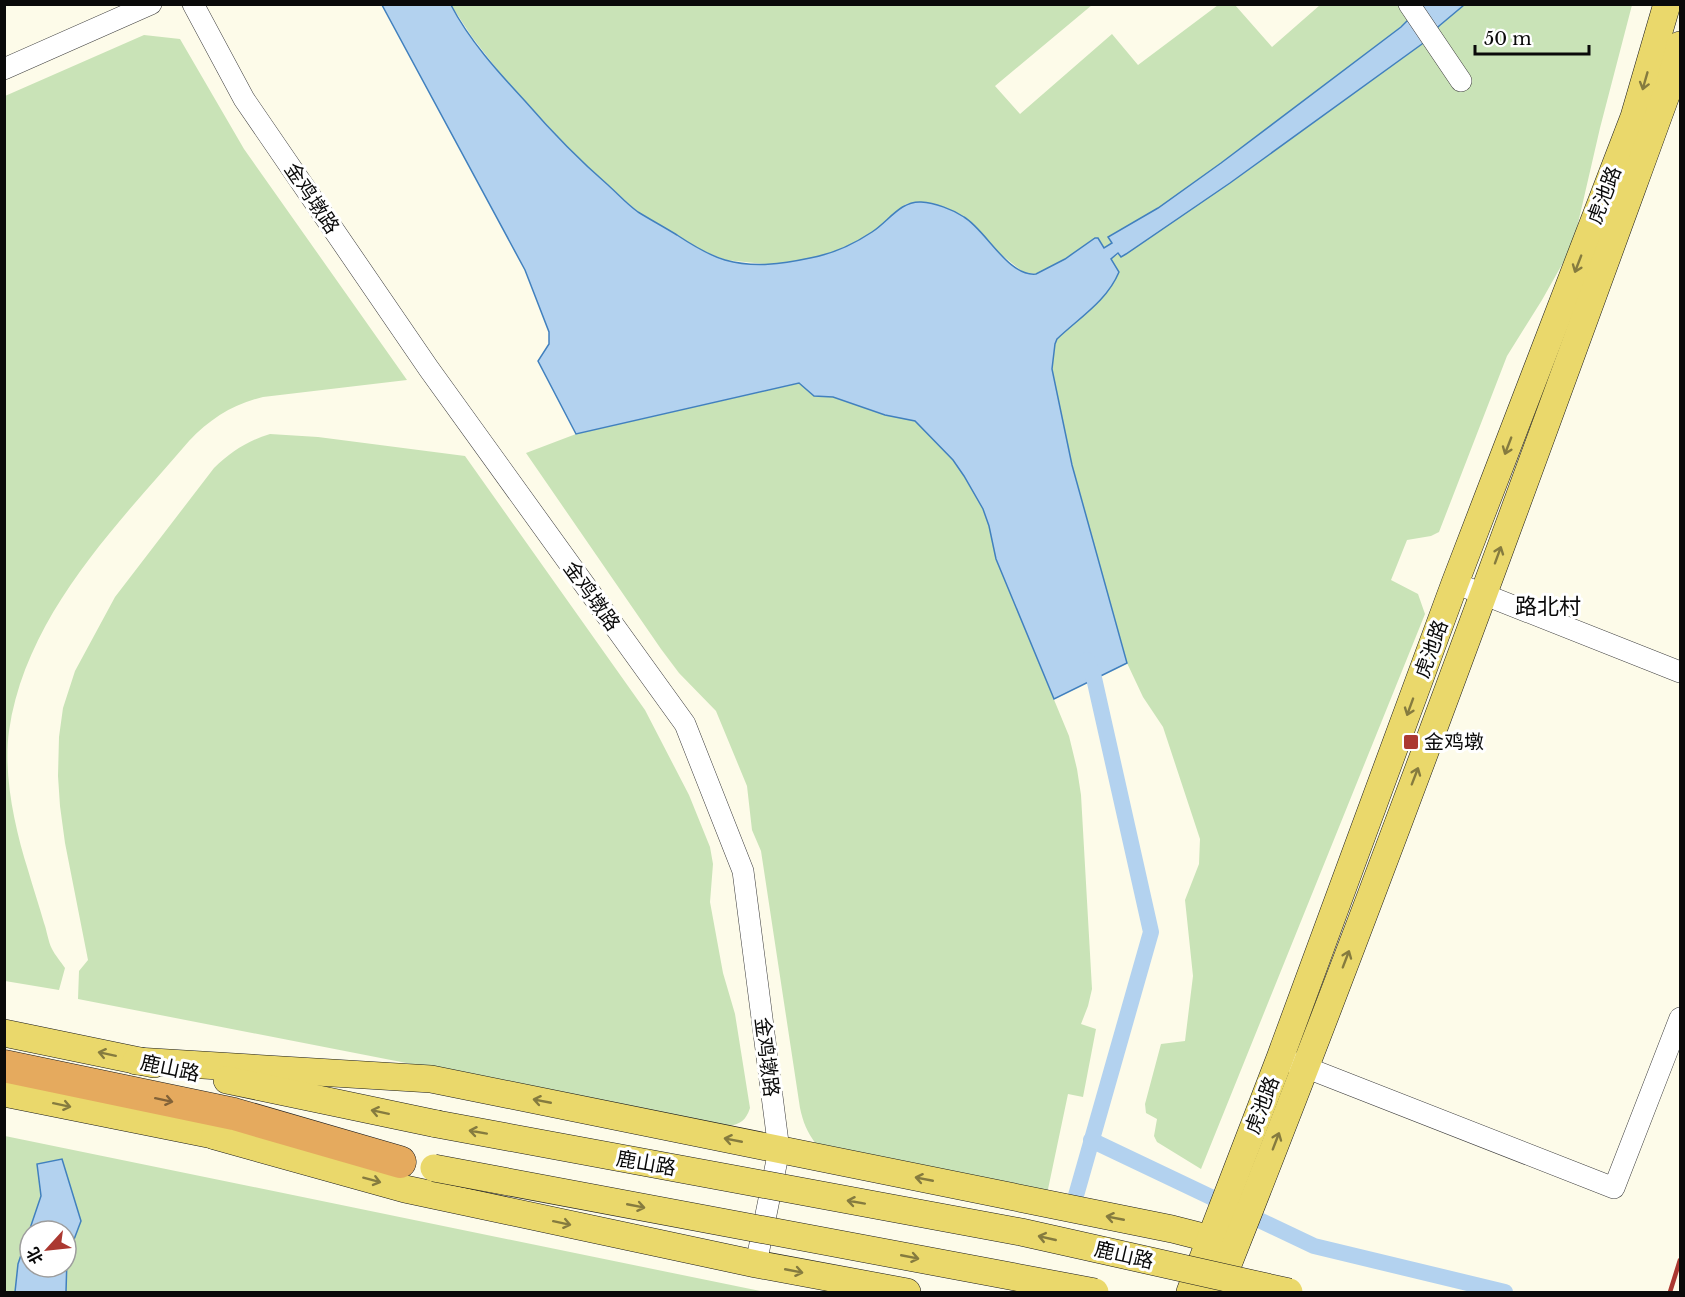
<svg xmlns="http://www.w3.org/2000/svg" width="1685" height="1297" font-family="'Libre Baskerville','Noto Sans SC',serif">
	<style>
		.green { fill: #c9e3b7; fill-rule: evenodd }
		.water { fill: #b3d2ef; stroke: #4180be; stroke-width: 1.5; fill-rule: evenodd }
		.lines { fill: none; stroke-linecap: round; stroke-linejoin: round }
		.canal { stroke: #b3d2ef; stroke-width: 16 }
		.minor-casing { stroke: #3d3d3d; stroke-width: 22 }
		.major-casing { stroke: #1b1b1b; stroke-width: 28 }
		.highway-casing { stroke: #1b1b1b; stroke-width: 33 }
		.minor { stroke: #fff; stroke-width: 21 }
		.major { stroke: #ead86b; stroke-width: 27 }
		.highway { stroke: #e5aa5e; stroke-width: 32 }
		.rail { stroke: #ab3831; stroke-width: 4.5 }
		.major-bridge-casing { stroke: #1b1b1b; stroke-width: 28; stroke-linecap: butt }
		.major-bridge { stroke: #ead86b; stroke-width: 27 }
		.oneway { stroke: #857b3f }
		.oneway2 { stroke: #826238 }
		.poi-dot { fill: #ab3831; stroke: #fff; stroke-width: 2 }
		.labels { text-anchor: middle; stroke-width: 6; stroke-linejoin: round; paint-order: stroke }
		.street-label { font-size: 20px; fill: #0a0a0a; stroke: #fff }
		.poi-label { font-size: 20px; fill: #0a0a0a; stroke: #fff; text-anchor: start }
		.quarter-label { font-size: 22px; fill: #0a0a0a; stroke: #fff }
	</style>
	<rect width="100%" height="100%" fill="#fdfbe9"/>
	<!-- green -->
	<g class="green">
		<path d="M451,5H1092L995,86L1020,114L1112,34L1138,65L1218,5H1235L1272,47L1320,5H1405L1413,15L1401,27L1221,163L1158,208L1109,237L1112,243L1104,248L1098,238H1095L1065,259L1036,274L1023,272L1003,256L920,202L906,204L873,232L855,242L836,251L814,258L774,265L726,260L703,251L637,211L576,156L503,77L472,37Z"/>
		<path d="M1464,5H1632L1600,128L1573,245L1542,300L1507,356L1439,532L1431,536L1407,540L1391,580L1418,594L1425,614L1201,1169L1157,1142L1154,1136L1157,1119L1146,1113L1145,1104L1161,1044L1185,1041L1193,976L1185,900L1199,864L1200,839L1163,727L1143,697L1127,663L1072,465L1052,369L1055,344L1057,339L1119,272L1111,259L1230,183L1422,44L1439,26Z"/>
		<path d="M144,35L180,39L244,149L407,380L263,397C233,404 210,419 189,441C116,526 26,615 9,731C3,775 15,829 28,870C33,888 39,905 44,923C47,931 48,941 52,949C55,955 61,962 65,968L59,990L5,981V96Z"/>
		<path d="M800,383L815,396L833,397L885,415L915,421L953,460L964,476L983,509L989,526L996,559L1069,736L1077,769L1081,795L1092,989L1088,1006L1081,1024L1096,1029L1083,1097L1068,1094L1047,1194L816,1144C807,1132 803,1122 800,1108L761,851L752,830L747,786L716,711L679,673L661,649L526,453L576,434Z"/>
		<path d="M270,434L318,437L465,456L645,710L689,795L710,847L713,864L710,902L723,973L735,1014L750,1108C746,1120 741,1124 729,1126L78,999L79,971L88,960L65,843L60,806L58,776L59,737L63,708L75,671L115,597L214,468C231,452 247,441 270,434Z"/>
		<path d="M5,1136L765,1292H5ZM30,1231H66V1267H30Z"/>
	</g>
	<!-- water -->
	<g class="water">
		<path d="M382,5H451C469,40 498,72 525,101C551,131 578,159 608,185C618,194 627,204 638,212C651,220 664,227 677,235C692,245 708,255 725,260C754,268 782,264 810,258C832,254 854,244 872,232C889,221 900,201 921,202C935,203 952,209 964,217C986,230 1008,277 1036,274L1065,259L1095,238H1098L1104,248L1112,243L1108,237L1158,208L1221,163L1401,27L1423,5H1464L1439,26L1422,44L1230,183L1126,254L1121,257L1118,253L1111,259L1119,272C1107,301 1079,318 1057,339L1055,344L1052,369L1072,465L1127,663L1054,699L996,559L989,526L983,509L964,476L953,460L915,421L885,415L833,397L814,396L799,383L576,434L538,361L549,344V332L525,270Z"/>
		<path d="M62,1159L81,1221L67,1258L66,1292H15L18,1264L41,1196L37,1164ZM30,1231H66V1267H30Z"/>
	</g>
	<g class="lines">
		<!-- canal -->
		<g class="canal">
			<path d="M1091,1140L1314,1246L1505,1292"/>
			<path d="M1075,1199L1151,932L1094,678L1087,660"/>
		</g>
		<defs>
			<g id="minor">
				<path d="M193,4L244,99L429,369L685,724L743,871L779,1150L756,1264"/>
				<path d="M1409,4L1461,81"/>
				<path d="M4,69L151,4"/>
				<path d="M1455,583L1680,672"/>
				<path d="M1292,1062L1614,1188L1680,1018"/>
			</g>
			<g id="major">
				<path d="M4,1033L154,1064"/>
				<path d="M136,1061L431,1079L1172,1229L1227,1243"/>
				<path d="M227,1080L437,1124"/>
				<path d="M4,1093L233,1139"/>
				<path d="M215,1136L405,1189L756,1264L907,1292"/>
				<path d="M1190,1292L1280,1058L1455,583L1634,117L1667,4"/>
				<path d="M1217,1292C1376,894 1522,490 1669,87L1680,45"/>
			</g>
			<path id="highway" d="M4,1066L234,1114L400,1162"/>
		</defs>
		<!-- minor casing -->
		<use href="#minor" class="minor-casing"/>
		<!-- major casing -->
		<use href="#major" class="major-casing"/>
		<!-- highway casing -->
		<use href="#highway" class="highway-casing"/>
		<!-- minor -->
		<use href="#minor" class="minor"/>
		<!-- major -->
		<use href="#major" class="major"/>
		<!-- highway -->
		<use href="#highway" class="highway"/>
		<!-- rail -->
		<path class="rail" d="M1670,1292L1680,1260"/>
		<defs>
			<g id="major-bridge">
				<path d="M437,1124L1021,1232L1289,1292"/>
				<path d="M434,1168L1095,1292"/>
			</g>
		</defs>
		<!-- major-bridge casing -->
		<use href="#major-bridge" class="major-bridge-casing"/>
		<!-- major-bridge -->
		<use href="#major-bridge" class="major-bridge"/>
	</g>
	<!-- one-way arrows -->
	<defs><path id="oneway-shaft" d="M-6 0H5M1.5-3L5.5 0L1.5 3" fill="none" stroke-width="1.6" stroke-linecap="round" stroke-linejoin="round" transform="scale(1.5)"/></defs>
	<g class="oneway">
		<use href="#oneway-shaft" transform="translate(1645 81) rotate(106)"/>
		<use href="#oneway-shaft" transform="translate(1578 264) rotate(111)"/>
		<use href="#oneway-shaft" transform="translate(1508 446) rotate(111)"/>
		<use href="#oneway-shaft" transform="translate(1498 555) rotate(-70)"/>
		<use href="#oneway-shaft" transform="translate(1410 707) rotate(110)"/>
		<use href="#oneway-shaft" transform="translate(1415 776) rotate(-69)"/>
		<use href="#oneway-shaft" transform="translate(1346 959) rotate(-69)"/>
		<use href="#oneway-shaft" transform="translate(107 1054) rotate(-168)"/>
		<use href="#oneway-shaft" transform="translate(542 1101) rotate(-169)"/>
		<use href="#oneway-shaft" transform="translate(62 1105) rotate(12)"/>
		<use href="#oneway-shaft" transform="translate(380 1112) rotate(-168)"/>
		<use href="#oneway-shaft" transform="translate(478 1132) rotate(-170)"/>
		<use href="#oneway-shaft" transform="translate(733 1140) rotate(-169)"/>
		<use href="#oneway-shaft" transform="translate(1276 1141) rotate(-69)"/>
		<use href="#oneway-shaft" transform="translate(924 1179) rotate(-169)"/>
		<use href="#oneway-shaft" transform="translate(372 1180) rotate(15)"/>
		<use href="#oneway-shaft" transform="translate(856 1202) rotate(-170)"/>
		<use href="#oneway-shaft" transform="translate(636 1206) rotate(11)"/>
		<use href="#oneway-shaft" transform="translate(1115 1218) rotate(-169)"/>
		<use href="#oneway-shaft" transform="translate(562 1223) rotate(12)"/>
		<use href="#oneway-shaft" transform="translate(1047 1238) rotate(-167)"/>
		<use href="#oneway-shaft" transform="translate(910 1257) rotate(11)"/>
		<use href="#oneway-shaft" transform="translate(794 1271) rotate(11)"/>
	</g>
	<use class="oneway2" href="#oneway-shaft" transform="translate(164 1100) rotate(12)"/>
	<!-- markers -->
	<rect class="poi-dot" x="1403" y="734" width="16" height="16" rx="3"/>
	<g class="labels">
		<!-- street labels -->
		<g class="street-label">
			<text transform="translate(1604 195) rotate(-69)" y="7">虎池路</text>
			<text transform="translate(312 198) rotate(56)" y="7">金鸡墩路</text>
			<text transform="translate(592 596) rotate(54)" y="7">金鸡墩路</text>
			<text transform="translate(1431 649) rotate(-70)" y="7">虎池路</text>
			<text transform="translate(767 1057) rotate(83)" y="7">金鸡墩路</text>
			<text transform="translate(170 1068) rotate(12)" y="7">鹿山路</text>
			<text transform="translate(1262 1105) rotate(-69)" y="7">虎池路</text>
			<text transform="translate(646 1163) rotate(10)" y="7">鹿山路</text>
			<text transform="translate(1124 1255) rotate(13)" y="7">鹿山路</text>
		</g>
		<!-- poi labels -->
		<g class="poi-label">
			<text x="1424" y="749">金鸡墩</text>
		</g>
		<!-- quarter labels -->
		<g class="quarter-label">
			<text x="1548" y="614">路北村</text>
		</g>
	</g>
	<!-- border -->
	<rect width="1685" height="1297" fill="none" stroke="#0a0a0a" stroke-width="12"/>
	<!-- north arrow -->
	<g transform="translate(48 1249) rotate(243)"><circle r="28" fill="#ffffff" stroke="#9d9d9d" stroke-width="1.5"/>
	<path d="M0-4.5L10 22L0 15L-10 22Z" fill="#ab3831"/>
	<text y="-9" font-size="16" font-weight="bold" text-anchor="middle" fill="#0a0a0a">北</text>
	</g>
	<!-- scale -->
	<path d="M1475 45v9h114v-9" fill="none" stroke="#0a0a0a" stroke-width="3"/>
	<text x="1484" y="45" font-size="18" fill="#0a0a0a" stroke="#ffffff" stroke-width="4.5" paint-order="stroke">50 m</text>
</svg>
